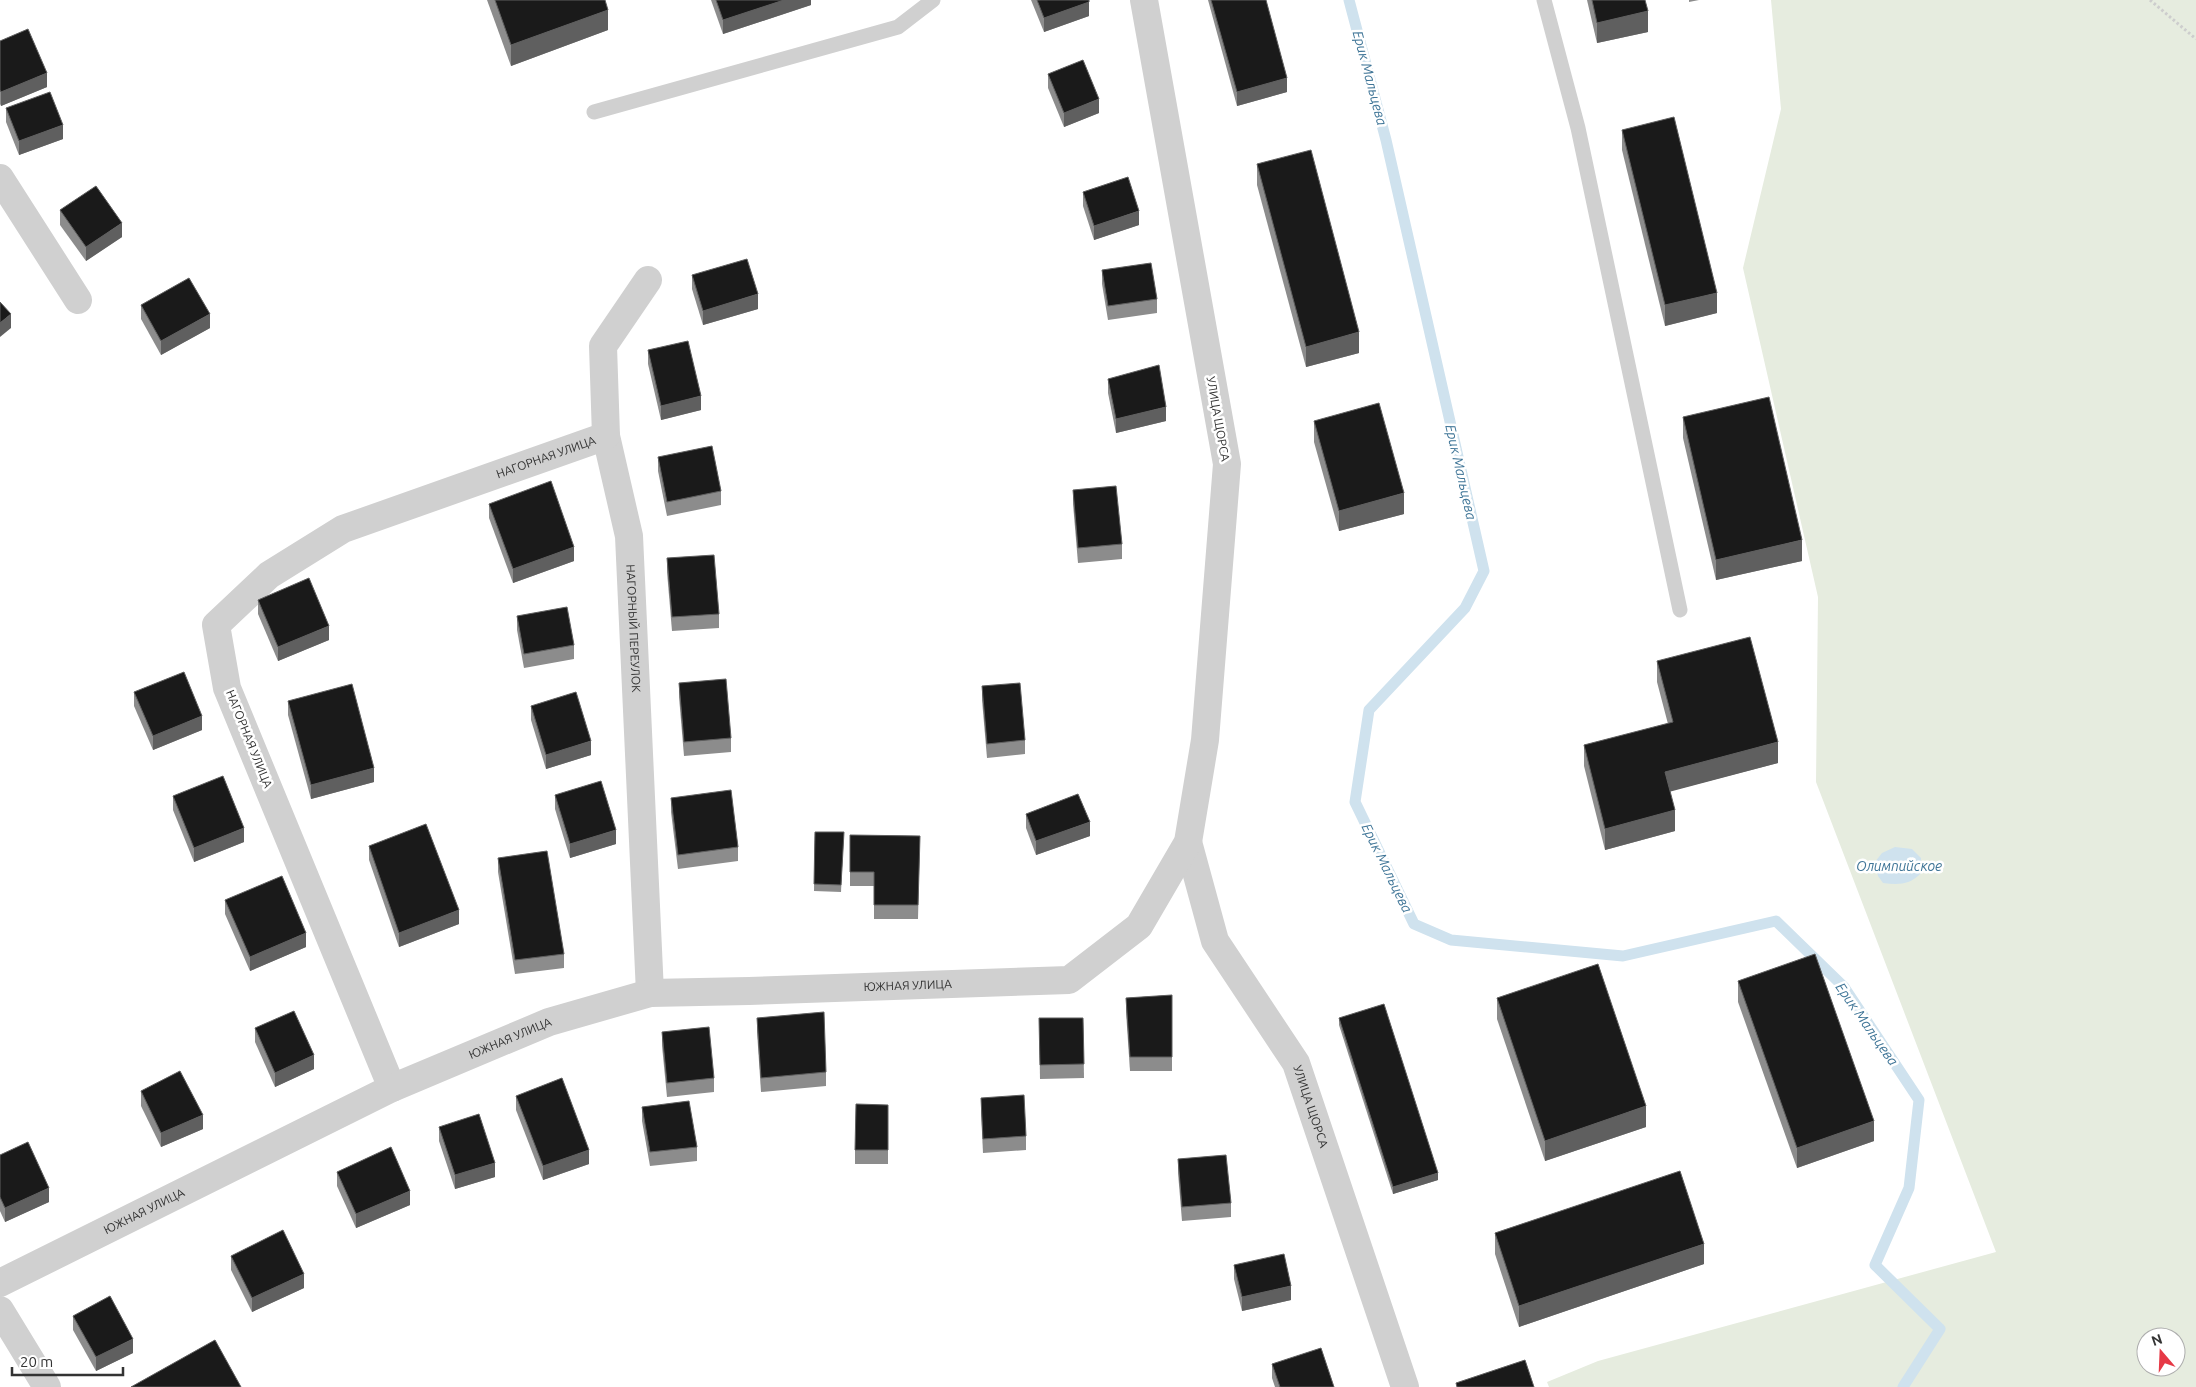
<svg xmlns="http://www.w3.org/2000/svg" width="2196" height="1387" font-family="Ubuntu,sans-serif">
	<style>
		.green { fill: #e6ecdf; fill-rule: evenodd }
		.water { fill: #cfe2ee }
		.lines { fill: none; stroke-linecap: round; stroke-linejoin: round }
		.stream { stroke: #cfe2ee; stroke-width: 11 }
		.path { stroke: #cdcdcd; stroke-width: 3; stroke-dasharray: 2.5 2.5; stroke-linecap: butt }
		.lane { stroke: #d0d0d0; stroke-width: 15 }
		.street { stroke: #d0d0d0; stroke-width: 28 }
		.wall { fill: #8c8c8c }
		.shaded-wall { fill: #5f5f5f }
		.building { fill: #1a1a1a; stroke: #5f5f5f }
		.labels { text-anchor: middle; stroke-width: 5; stroke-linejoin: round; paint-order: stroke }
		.street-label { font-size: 12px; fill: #333; stroke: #fff }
		.water-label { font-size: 14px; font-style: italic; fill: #3f7597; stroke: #fff }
	</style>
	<rect width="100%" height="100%" fill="#fff"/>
	<!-- green -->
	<path class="green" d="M1771,0H2196V1387H1549L1547,1382L1598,1361L1996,1252L1816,782L1818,597L1743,268L1781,109ZM2146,1337H2176V1367H2146Z"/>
	<!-- water -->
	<path class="water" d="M1895,847L1912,849L1921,858V873C1910,885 1898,885 1883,883L1878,876L1875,862L1882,853Z"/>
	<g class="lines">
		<!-- stream -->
		<path class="stream" d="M1349,0L1386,140L1484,571L1465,608L1369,710L1355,802L1414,924L1451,940L1623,956L1776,921L1844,987L1919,1100L1909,1188L1875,1265L1940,1329L1903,1387"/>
		<!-- path -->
		<path class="path" d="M2150,0L2196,39"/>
		<!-- lane -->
		<g class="lane">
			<path d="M1544,0L1578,128L1680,610"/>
			<path d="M594,112L898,27L933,0"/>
		</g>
		<!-- street -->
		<g class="street">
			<path d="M0,178L78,300"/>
			<path id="s1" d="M648,280L603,346L606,436L629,536L650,993"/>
			<path id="s2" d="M1188,842L1215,941L1296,1063L1405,1387"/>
			<path id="s3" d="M392,1088L227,688L216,625L269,575L343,529L606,436"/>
			<path id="s4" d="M0,1283L392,1088L549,1022L650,993L749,991L1069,980L1139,926L1188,842L1205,740L1227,464L1144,0"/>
			<path d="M0,1310L47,1387"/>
		</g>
	</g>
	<!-- wall -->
	<g class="wall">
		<path d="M487,0H605L608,30L511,66Z"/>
		<path d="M711,0H811V5L723,34Z"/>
		<path d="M1031,0H1089V16L1044,32Z"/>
		<path d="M1208,0H1266L1287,92L1237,106Z"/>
		<path d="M1587,0H1645L1648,32L1597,43Z"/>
		<path d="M1689,0H1699L1689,2Z"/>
		<path d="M0,41L47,87L1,106L0,104Z"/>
		<path d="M1048,74L1099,113L1064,127L1048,88Z"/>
		<path d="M6,108L63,139L19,155L6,122Z"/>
		<path d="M1622,130L1717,313L1665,326L1622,150Z"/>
		<path d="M1257,164L1359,353L1306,367L1257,185Z"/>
		<path d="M1083,192L1139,225L1094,240L1083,206Z"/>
		<path d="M60,210L122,237L86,261L60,225Z"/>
		<path d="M1102,270L1157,299V313L1108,320L1102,284Z"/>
		<path d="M692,275L758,309L703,325L692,289Z"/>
		<path d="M141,305L210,328L161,355L141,319Z"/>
		<path d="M648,350L701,410L661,420L648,364Z"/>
		<path d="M1108,379L1166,421L1116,433L1108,393Z"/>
		<path d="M1683,417L1802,561L1716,580L1683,438Z"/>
		<path d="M1314,421L1404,514L1339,531L1314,442Z"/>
		<path d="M658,457L721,491V505L667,516L658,471Z"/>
		<path d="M1073,490L1122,544V559L1078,563L1073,504Z"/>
		<path d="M489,504L574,561L513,583L489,518Z"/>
		<path d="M667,558L719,614V628L672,631L667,572Z"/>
		<path d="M258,600L329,640L278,661L258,614Z"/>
		<path d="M517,616L574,645V659L524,668L517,630Z"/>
		<path d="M1657,661L1778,763L1670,791L1675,831L1605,850L1584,766V745L1668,724L1657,682Z"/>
		<path d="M679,683L731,738V752L684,756L679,697Z"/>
		<path d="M982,686L1025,740V754L987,758L982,700Z"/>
		<path d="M134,692L202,730L153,750L134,706Z"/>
		<path d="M288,701L374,782L311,799L288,715Z"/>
		<path d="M531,706L591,755L546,769L531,720Z"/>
		<path d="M555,795L616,844L570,858L555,809Z"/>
		<path d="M173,796L244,842L194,862L173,810Z"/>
		<path d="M671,798L738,847V861L678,869L671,812Z"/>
		<path d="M1026,814L1090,836L1036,855L1026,828Z"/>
		<path d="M815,832H844L841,892L814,891Z"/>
		<path d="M850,835L920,836L918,919H874V886H850Z"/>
		<path d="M369,846L459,924L399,947L369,860Z"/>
		<path d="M498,858L564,954V968L515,974L498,872Z"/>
		<path d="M225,900L306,947L250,971L225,914Z"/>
		<path d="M1738,981L1874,1141L1797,1168L1738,1002Z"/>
		<path d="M1172,995V1071H1130L1126,1012V998Z"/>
		<path d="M1497,998L1646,1127L1545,1161L1497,1019Z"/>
		<path d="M757,1018L826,1072V1086L761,1092L757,1032Z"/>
		<path d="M1039,1018H1083L1084,1078L1040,1079Z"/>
		<path d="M1339,1018L1438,1180L1393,1194L1339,1025Z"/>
		<path d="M255,1028L314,1069L275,1087L255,1042Z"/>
		<path d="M662,1032L714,1078V1092L667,1097L662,1046Z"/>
		<path d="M141,1091L203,1129L161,1147L141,1106Z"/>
		<path d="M516,1096L589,1164L543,1180L516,1110Z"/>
		<path d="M981,1098L1026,1136V1150L983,1153L981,1112Z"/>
		<path d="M888,1105V1164H855V1150Z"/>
		<path d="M642,1107L697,1147V1161L650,1166L642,1121Z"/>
		<path d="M439,1127L495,1177L455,1189L439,1141Z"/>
		<path d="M0,1155L49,1202L5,1222L0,1211Z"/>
		<path d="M1178,1159L1231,1203V1217L1182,1221L1178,1173Z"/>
		<path d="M337,1172L410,1205L356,1228L337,1186Z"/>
		<path d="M1495,1233L1704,1264L1519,1327L1495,1254Z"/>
		<path d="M231,1256L304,1288L252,1312L231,1270Z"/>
		<path d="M1234,1265L1291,1300L1242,1311L1234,1279Z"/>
		<path d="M73,1316L133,1353L96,1371L73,1330Z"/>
		<path d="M1272,1364L1334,1387H1275L1272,1378Z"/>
	</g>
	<!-- shaded-wall -->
	<g class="shaded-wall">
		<path d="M784,0H811V5L723,34V20Z"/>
		<path d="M1089,2V16L1044,32V18Z"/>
		<path d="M608,10V30L511,66V45Z"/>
		<path d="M1648,11V32L1597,43V23Z"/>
		<path d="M47,73V87L1,106V92Z"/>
		<path d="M1287,78V92L1237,106V92Z"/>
		<path d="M1099,99V113L1064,127V113Z"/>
		<path d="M63,125V139L19,155V141Z"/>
		<path d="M1139,211V225L1094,240V226Z"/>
		<path d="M122,223V237L86,261V247Z"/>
		<path d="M1717,293V313L1665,326V305Z"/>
		<path d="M758,294V309L703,325V311Z"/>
		<path d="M11,314V328L0,337V323Z"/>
		<path d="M210,314V328L161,355V341Z"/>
		<path d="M1359,332V353L1306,367V347Z"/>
		<path d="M701,396V410L661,420V406Z"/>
		<path d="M1166,407V421L1116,433V419Z"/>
		<path d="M1404,493V514L1339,531V511Z"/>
		<path d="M1802,540V561L1716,580V560Z"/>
		<path d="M574,547V561L513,583V569Z"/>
		<path d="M329,626V640L278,661V647Z"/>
		<path d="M202,716V730L153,750V736Z"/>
		<path d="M591,741V755L546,769V755Z"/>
		<path d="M1778,742V763L1665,793V772Z"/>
		<path d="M374,768V782L311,799V785Z"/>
		<path d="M1675,810V831L1605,850V829Z"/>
		<path d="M1090,822V836L1036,855V841Z"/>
		<path d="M244,828V842L194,862V848Z"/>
		<path d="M616,830V844L570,858V844Z"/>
		<path d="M459,910V924L399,947V933Z"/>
		<path d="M306,933V947L250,971V957Z"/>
		<path d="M314,1055V1069L275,1087V1073Z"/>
		<path d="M1646,1106V1127L1545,1161V1141Z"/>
		<path d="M203,1115V1129L161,1147V1133Z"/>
		<path d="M1874,1121V1141L1797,1168V1148Z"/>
		<path d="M589,1150V1164L543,1180V1166Z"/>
		<path d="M495,1163V1177L455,1189V1175Z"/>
		<path d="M1438,1173V1180L1393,1194V1187Z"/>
		<path d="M49,1188V1202L5,1222V1208Z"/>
		<path d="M410,1191V1205L356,1228V1214Z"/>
		<path d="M1704,1244V1264L1519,1327V1306Z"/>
		<path d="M304,1274V1288L252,1312V1298Z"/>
		<path d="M1291,1286V1300L1242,1311V1297Z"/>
		<path d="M133,1339V1353L96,1371V1357Z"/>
	</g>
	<!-- building -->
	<g class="building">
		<path d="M495,0H605L608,10L511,45Z"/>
		<path d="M716,0H784L723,20Z"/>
		<path d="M1037,0H1089V2L1044,18Z"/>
		<path d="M1211,0H1266L1287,78L1237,92Z"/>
		<path d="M1592,0H1645L1648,11L1597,23Z"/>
		<path d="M28,29L47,73L1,92L0,90V41Z"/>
		<path d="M1083,60L1099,99L1064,113L1048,74Z"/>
		<path d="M50,92L63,125L19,141L6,108Z"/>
		<path d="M1674,117L1717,293L1665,305L1622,130Z"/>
		<path d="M1311,150L1359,332L1306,347L1257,164Z"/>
		<path d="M1128,177L1139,211L1094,226L1083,192Z"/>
		<path d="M96,186L122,223L86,247L60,210Z"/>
		<path d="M747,259L758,294L703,311L692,275Z"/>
		<path d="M1151,263L1157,299L1108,306L1102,270Z"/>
		<path d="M189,278L210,314L161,341L141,305Z"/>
		<path d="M0,302L11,314L0,323Z"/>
		<path d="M688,341L701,396L661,406L648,350Z"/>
		<path d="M1159,365L1166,407L1116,419L1108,379Z"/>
		<path d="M1769,397L1802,540L1716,560L1683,417Z"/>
		<path d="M1379,403L1404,493L1339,511L1314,421Z"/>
		<path d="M712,446L721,491L667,502L658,457Z"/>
		<path d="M551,481L574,547L513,569L489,504Z"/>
		<path d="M1116,486L1122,544L1078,548L1073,490Z"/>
		<path d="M714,555L719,614L672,617L667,558Z"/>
		<path d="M309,578L329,626L278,647L258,600Z"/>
		<path d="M567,607L574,645L524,654L517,616Z"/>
		<path d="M1750,637L1778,742L1665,772L1675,810L1605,829L1584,745L1673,722L1657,661Z"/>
		<path d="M184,672L202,716L153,736L134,692Z"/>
		<path d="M726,679L731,738L684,742L679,683Z"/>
		<path d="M1020,683L1025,740L987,744L982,686Z"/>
		<path d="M352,684L374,768L311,785L288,701Z"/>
		<path d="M576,692L591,741L546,755L531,706Z"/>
		<path d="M223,776L244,828L194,848L173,796Z"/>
		<path d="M601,781L616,830L570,844L555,795Z"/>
		<path d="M731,790L738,847L678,855L671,798Z"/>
		<path d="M1078,794L1090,822L1036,841L1026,814Z"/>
		<path d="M426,824L459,910L399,933L369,846Z"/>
		<path d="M815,832H844L841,885L814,884Z"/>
		<path d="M850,835L920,836L918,905H874V872H850Z"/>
		<path d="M547,851L564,954L515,960L498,858Z"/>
		<path d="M282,876L306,933L250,957L225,900Z"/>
		<path d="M1815,954L1874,1121L1797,1148L1738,981Z"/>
		<path d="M1598,964L1646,1106L1545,1141L1497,998Z"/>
		<path d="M1172,995V1057H1130L1126,998Z"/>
		<path d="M1384,1004L1438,1173L1393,1187L1339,1018Z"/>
		<path d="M294,1011L314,1055L275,1073L255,1028Z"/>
		<path d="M824,1012L826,1072L761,1078L757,1018Z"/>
		<path d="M1039,1018H1083L1084,1064L1040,1065Z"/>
		<path d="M709,1027L714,1078L667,1083L662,1032Z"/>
		<path d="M180,1071L203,1115L161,1133L141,1091Z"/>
		<path d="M562,1078L589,1150L543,1166L516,1096Z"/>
		<path d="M1024,1095L1026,1136L983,1139L981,1098Z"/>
		<path d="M689,1101L697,1147L650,1152L642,1107Z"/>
		<path d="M856,1104L888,1105V1150H855Z"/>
		<path d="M479,1114L495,1163L455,1175L439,1127Z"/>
		<path d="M28,1142L49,1188L5,1208L0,1197V1155Z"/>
		<path d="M391,1147L410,1191L356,1214L337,1172Z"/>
		<path d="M1226,1155L1231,1203L1182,1207L1178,1159Z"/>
		<path d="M1680,1171L1704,1244L1519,1306L1495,1233Z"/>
		<path d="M283,1230L304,1274L252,1298L231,1256Z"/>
		<path d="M1284,1254L1291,1286L1242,1297L1234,1265Z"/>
		<path d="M110,1296L133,1339L96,1357L73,1316Z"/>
		<path d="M215,1340L241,1387H131Z"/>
		<path d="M1321,1348L1334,1387H1280L1272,1364Z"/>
		<path d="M1525,1360L1534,1387H1457L1456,1383Z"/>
	</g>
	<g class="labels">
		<!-- street labels -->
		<g class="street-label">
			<text transform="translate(1218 419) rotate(80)" y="4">УЛИЦА ЩОРСА</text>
			<text dy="4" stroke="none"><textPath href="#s3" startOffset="872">НАГОРНАЯ УЛИЦА</textPath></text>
			<text dy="4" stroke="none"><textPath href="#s1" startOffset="365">НАГОРНЫЙ ПЕРЕУЛОК</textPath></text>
			<text transform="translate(249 739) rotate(68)" y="4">НАГОРНАЯ УЛИЦА</text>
			<text dy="4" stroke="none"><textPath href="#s4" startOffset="971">ЮЖНАЯ УЛИЦА</textPath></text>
			<text dy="4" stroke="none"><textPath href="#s4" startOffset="566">ЮЖНАЯ УЛИЦА</textPath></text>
			<text dy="4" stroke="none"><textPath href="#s2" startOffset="295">УЛИЦА ЩОРСА</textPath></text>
			<text dy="4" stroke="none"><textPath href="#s4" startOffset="161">ЮЖНАЯ УЛИЦА</textPath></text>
		</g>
		<!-- water labels -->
		<g class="water-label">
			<text transform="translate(1370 78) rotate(75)" y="5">Ерик Мальцева</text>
			<text transform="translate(1461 472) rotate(77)" y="5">Ерик Мальцева</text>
			<text x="1899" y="871">Олимпийское</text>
			<text transform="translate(1387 868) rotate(64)" y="5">Ерик Мальцева</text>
			<text transform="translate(1867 1024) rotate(55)" y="5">Ерик Мальцева</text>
		</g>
	</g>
	<!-- north arrow -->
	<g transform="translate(2161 1352) rotate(341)"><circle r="24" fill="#ffffff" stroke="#adadad"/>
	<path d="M0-4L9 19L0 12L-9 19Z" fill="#e63946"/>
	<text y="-8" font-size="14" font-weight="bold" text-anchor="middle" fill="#333333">N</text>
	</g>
	<!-- scale -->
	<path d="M12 1367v8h111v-8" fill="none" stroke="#333333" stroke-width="2.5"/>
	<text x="20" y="1367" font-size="15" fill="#333333" stroke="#ffffff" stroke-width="4" paint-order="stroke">20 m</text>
</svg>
